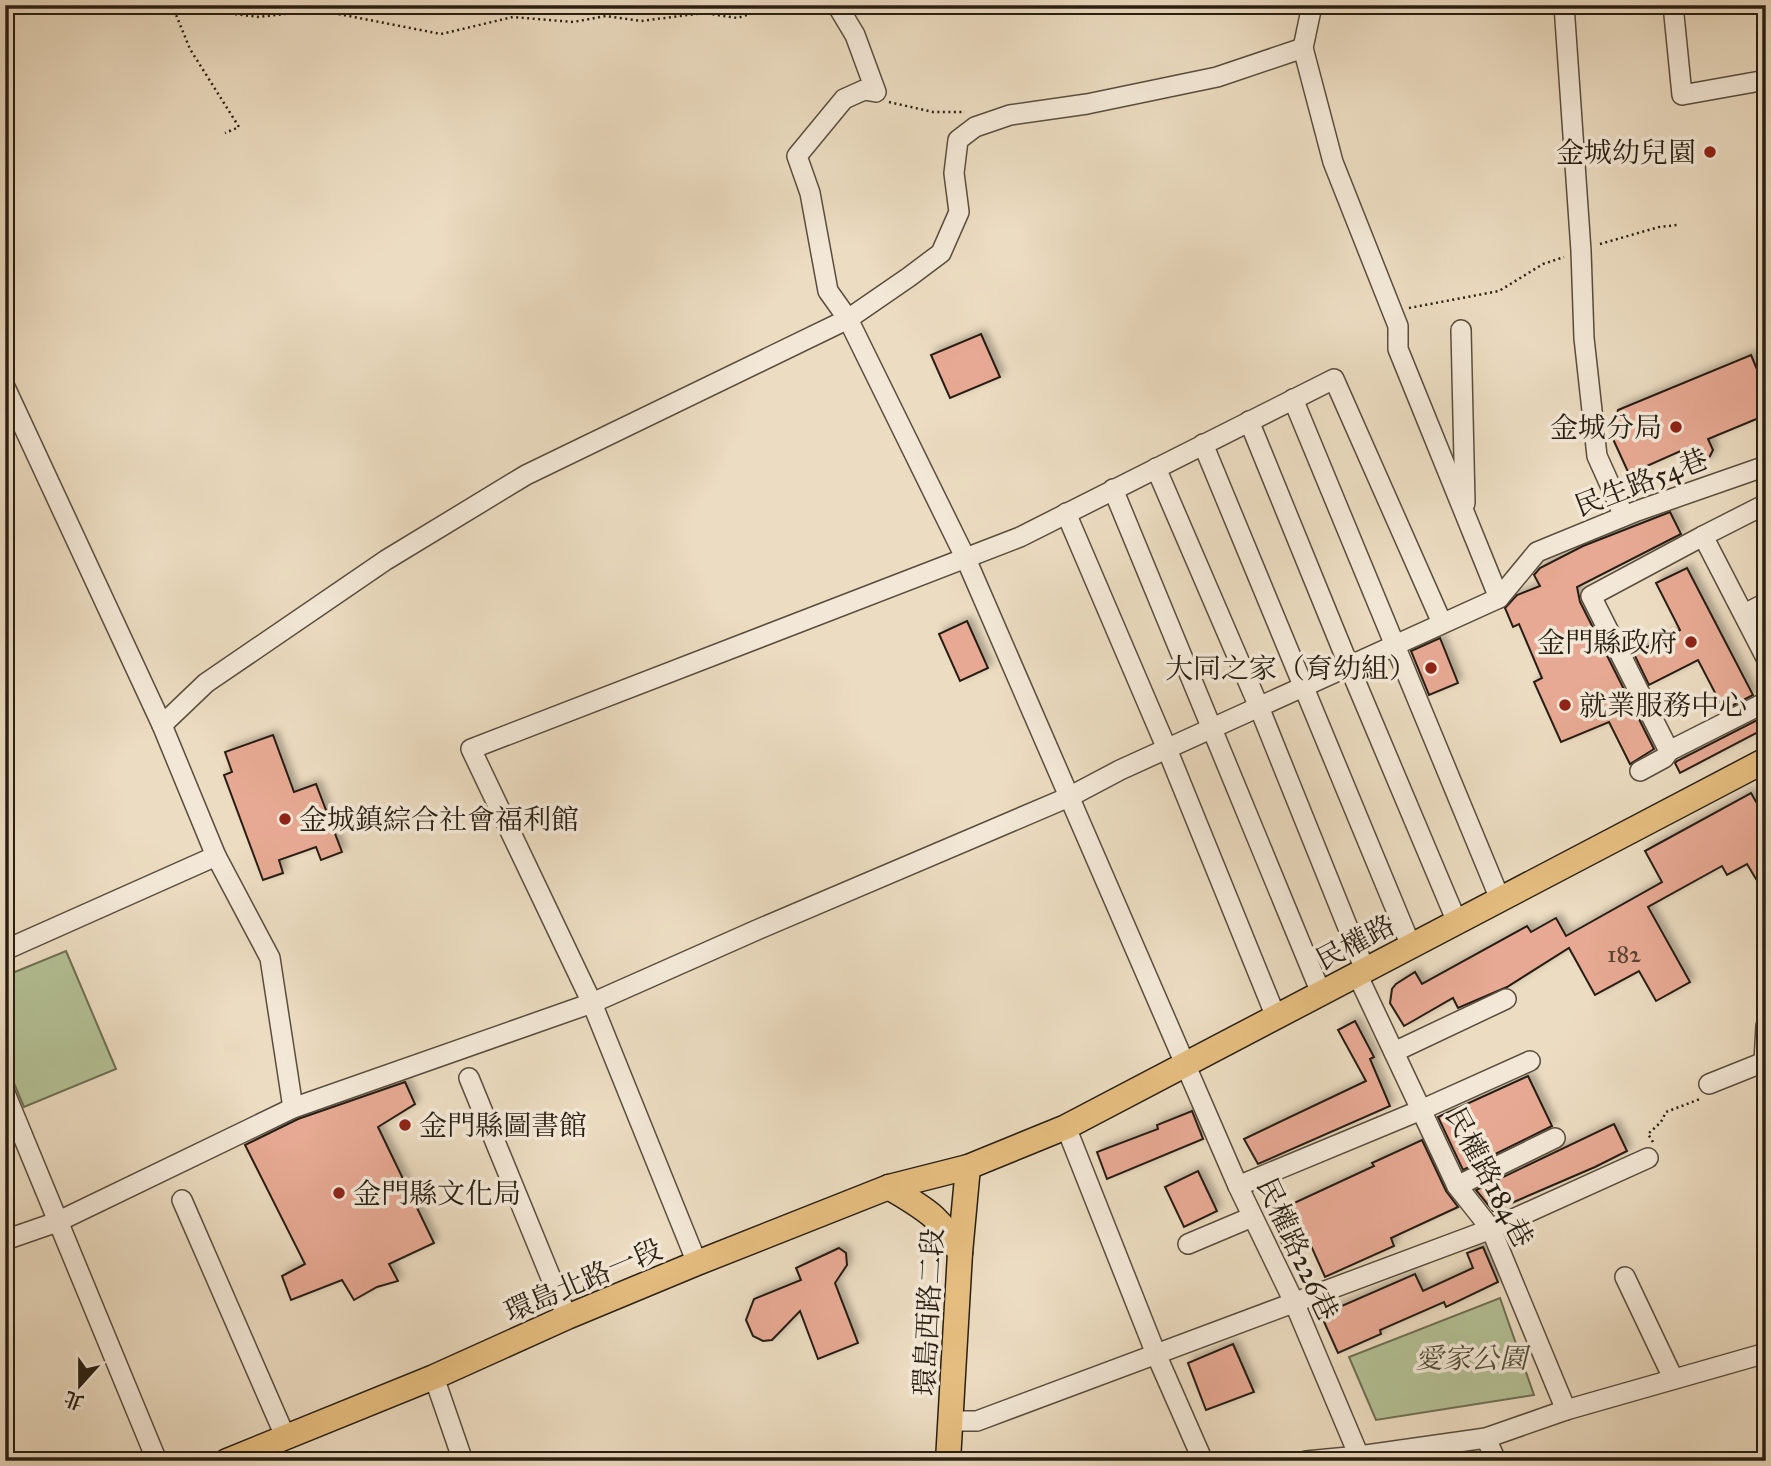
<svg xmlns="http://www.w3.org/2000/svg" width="1771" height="1466" font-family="'IM FELL Great Primer','Noto Serif TC',serif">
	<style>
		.green { fill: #b4c196; stroke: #6e7054; stroke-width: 2 }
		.building { fill: #e7a993; stroke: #281f13; stroke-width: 2; filter: url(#shadow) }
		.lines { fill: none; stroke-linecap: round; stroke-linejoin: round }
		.minor-casing { stroke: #594e3e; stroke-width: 22 }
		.major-casing { stroke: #281f13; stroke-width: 27 }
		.path { stroke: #281f13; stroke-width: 2.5; stroke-dasharray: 2 3.5; stroke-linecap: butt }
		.minor { stroke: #f3e8d7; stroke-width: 19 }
		.major { stroke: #e6be80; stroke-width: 24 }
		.poi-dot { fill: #8f2418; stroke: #f3e8d7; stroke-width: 2.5 }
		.labels { text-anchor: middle; stroke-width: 7; stroke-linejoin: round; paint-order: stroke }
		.number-label { font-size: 24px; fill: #584233 }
		.poi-label { font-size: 28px; fill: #281f13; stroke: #f3e8d7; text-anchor: end }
		.street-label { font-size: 28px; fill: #281f13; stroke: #f3e8d7 }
		.park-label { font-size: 28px; font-style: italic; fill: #52503a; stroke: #f3e8d7 }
	</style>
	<defs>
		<filter id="shadow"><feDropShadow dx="4.5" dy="-4.5" stdDeviation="3.5" flood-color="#0004"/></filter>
	</defs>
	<rect width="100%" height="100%" fill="#ecdcc1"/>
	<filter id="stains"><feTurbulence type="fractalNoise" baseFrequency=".00286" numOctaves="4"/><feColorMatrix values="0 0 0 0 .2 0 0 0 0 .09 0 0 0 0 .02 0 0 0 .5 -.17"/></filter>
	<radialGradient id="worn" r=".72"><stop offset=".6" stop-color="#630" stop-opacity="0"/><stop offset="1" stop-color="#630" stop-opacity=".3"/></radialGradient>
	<!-- green -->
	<g class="green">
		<path d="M66,951L116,1069L24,1107L5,1062V976Z"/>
		<path d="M1500,1298L1534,1395L1376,1420L1349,1357Z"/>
	</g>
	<!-- building -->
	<g class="building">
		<path d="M981,334L1000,377L950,398L931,355Z"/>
		<path d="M1751,355L1766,391V415L1708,439L1713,450L1708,460L1700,463L1695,462L1691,460L1685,449L1629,474L1613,439L1618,410Z"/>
		<path d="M1670,512L1681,534L1577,587L1580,602L1654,749L1630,764L1609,722L1561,742L1534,682L1542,678L1519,624L1513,627L1505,608L1517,595L1540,586L1534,575L1540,568L1583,546Z"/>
		<path d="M1687,568L1753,695L1724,710L1698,660L1649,685L1634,654L1680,630L1656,583Z"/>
		<path d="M967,621L988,668L960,681L939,634Z"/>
		<path d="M1440,638L1458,683L1429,695L1411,651Z"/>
		<path d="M1765,716L1766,728L1680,773L1675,763L1677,761Z"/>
		<path d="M273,735L294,792L316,784L342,852L321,860L316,847L279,860L283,873L263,880L224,775L232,772L225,752Z"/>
		<path d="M1751,793L1766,819V874L1756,879L1747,864L1727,875L1722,866L1648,907L1690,982L1656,1001L1639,971L1595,995L1569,948L1507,987L1458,1008L1453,998L1404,1026L1390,1003L1392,989L1396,984L1415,972L1422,984L1527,926L1531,932L1556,918L1566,936L1662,882L1645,851Z"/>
		<path d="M1355,1021L1374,1057L1370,1059L1390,1106L1258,1164L1244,1139L1366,1081L1338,1030Z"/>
		<path d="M1528,1076L1552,1126L1463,1170L1438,1117Z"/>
		<path d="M405,1082L415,1104L378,1127L434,1243L389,1264L398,1281L377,1287L354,1300L342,1280L291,1300L282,1276L305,1264L245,1145L298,1119Z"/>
		<path d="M1192,1111L1203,1139L1107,1179L1097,1152L1158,1129L1157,1125Z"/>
		<path d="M1614,1124L1627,1151L1595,1167L1493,1211L1476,1190Z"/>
		<path d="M1422,1140L1446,1191L1458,1207L1391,1238L1394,1246L1325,1277L1308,1239L1285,1250L1274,1226L1297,1215L1292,1204L1374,1166L1372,1163Z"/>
		<path d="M1198,1171L1217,1211L1184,1227L1165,1187Z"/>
		<path d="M1483,1247L1498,1282L1446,1307L1444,1302L1380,1330L1381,1334L1338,1353L1321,1315L1415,1274L1423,1291L1473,1268L1467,1253Z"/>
		<path d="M839,1248L846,1253L847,1265L835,1283L858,1343L818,1359L800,1311L772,1340L763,1341L753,1336L746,1320L754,1299L801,1280L796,1268Z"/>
		<path d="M1233,1344L1254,1392L1206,1410L1188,1363Z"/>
	</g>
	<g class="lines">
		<defs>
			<g id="minor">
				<path d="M837,5L855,35L876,92L864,90L844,99L797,156L810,193L828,291L848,319L966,559L1238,1186L1294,1302L1359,1456"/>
				<path d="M1314,5L1311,10L1303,48L1333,162L1398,326V349L1499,598"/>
				<path d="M1564,5L1581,251L1584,338L1597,456L1624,516"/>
				<path d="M1673,5L1682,95L1766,80"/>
				<path d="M1461,330L1465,503"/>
				<path d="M5,387L162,725L216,856L270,958L293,1108"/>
				<path d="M1293,399L1500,899"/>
				<path d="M1249,421L1349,666L1457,922"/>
				<path d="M1203,444L1411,946"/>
				<path d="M1156,468L1259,707L1365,970"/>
				<path d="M1113,489L1321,993"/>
				<path d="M1066,513L1167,749L1276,1017"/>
				<path d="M1703,536L1766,504"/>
				<path d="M1744,614L1766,603"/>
				<path d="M1766,658L1703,536L1591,596L1669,751L1766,702"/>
				<path d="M162,725L206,683L386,560L526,475L848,319L909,277L941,253L959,212L954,173L958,140L975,127L1010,115L1087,104L1217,77L1303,48"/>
				<path d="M1640,771L1664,758L1669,751"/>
				<path d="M5,950L216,856"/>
				<path d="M1357,974L1457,1186L1491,1229L1566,1410"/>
				<path d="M1394,1052L1506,999"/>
				<path d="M469,1078L567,1317"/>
				<path d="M1709,1084L1764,1062L1766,1026"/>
				<path d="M5,1093L157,1461"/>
				<path d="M1066,1127L1156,1354L1203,1461"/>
				<path d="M1238,1186L1421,1110L1530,1061"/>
				<path d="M1457,1186L1555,1138"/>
				<path d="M182,1200L285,1436"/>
				<path d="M5,1240L57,1222L293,1108L592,1003L759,929L1069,797L1120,770L1499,598L1537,552L1637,511L1766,466"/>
				<path d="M1188,1244L1252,1217"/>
				<path d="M697,1263L592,1003L471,749L1020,537L1334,379L1442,623"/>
				<path d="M1625,1277L1673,1378"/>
				<path d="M434,1377L463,1461"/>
				<path d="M951,1421H977L1491,1229L1648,1158"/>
				<path d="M1486,1438L1496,1461"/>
				<path d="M1306,1461L1359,1456L1486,1438L1566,1410L1766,1353"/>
			</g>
			<g id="major">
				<path d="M889,1187C924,1209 940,1215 960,1253"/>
				<path d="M227,1461L434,1377L567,1317L697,1263L889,1187L968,1167L1066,1127L1766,760"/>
				<path d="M948,1461L960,1253L968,1167"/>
			</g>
		</defs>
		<!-- minor casing -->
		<use href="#minor" class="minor-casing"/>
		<!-- major casing -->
		<use href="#major" class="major-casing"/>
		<!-- path -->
		<g class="path">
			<path d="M172,5L190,49L239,127L225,133"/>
			<path d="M175,11L192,9L259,17L318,10L441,34L513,17L573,22L606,16L641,21L704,13L737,18L779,5"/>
			<path d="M889,102L933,112H965"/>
			<path d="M1600,244L1659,227L1677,225"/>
			<path d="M1409,308L1499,291L1543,264L1564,257"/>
			<path d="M1653,1142L1648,1134L1661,1122L1666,1112L1700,1099"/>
		</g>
		<!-- minor -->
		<use href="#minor" class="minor"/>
		<!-- major -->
		<use href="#major" class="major"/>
	</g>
	<!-- markers -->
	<g class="poi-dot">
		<circle cx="1710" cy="152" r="7"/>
		<circle cx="1676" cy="427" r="7"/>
		<circle cx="1691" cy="642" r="7"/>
		<circle cx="1431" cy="668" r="7"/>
		<circle cx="1565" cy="705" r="7"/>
		<circle cx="285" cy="819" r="7"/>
		<circle cx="405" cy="1125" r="7"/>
		<circle cx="339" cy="1193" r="7"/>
	</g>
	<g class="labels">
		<!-- number labels -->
		<g class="number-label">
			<text x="1624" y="962">182</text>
		</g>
		<!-- poi labels -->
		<g class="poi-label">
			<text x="1696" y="162">金城幼兒園</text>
			<text x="1662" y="437">金城分局</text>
			<text x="1677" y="652">金門縣政府</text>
			<text x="1417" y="678">大同之家（育幼組）</text>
			<text x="1579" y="715" text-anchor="start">就業服務中心</text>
			<text x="299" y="829" text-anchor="start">金城鎮綜合社會福利館</text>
			<text x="419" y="1135" text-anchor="start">金門縣圖書館</text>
			<text x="353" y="1203" text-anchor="start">金門縣文化局</text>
		</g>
		<!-- street labels -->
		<g class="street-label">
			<text transform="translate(1641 482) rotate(-21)" y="10">民生路54巷</text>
			<text transform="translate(1355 942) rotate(-28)" y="10">民權路</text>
			<text transform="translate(1490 1177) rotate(62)" y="10">民權路184巷</text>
			<text transform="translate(1298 1249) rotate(65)" y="10">民權路226巷</text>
			<text transform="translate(583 1280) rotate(-23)" y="10">環島北路一段</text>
			<text transform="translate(928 1312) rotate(-87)" y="10">環島西路二段</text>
		</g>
		<!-- park labels -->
		<g class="park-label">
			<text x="1471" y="1368">愛家公園</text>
		</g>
	</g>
	<!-- margin -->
	<rect width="1771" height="1466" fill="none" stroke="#ecdcc1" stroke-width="28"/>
	<rect x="7" y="7" width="1757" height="1452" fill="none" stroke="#281f13" stroke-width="3.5"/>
	<rect x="14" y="14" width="1743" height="1438" fill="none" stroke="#281f13" stroke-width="2"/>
	<!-- north arrow -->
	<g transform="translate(80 1385) rotate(201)" stroke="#f3e8d7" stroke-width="5" paint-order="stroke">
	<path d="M0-5L12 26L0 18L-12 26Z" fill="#281f13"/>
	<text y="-10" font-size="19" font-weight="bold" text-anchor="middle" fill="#281f13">北</text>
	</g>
	<rect width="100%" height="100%" filter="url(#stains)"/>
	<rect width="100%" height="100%" fill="url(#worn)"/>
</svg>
